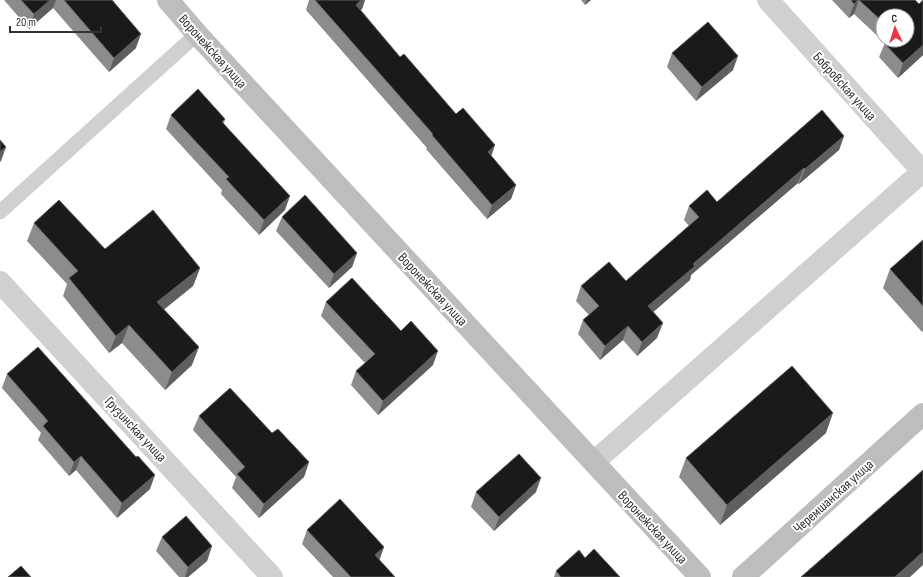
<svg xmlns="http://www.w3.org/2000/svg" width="923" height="577" font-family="'Sofia Sans Condensed',sans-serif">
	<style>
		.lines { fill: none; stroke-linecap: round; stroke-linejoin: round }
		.lane { stroke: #d0d0d0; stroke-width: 15 }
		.street { stroke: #d0d0d0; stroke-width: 22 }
		.secondary { stroke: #bdbdbd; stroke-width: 22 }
		.wall { fill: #8c8c8c; fill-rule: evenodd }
		.shaded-wall { fill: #5f5f5f }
		.building { fill: #1a1a1a; stroke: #5f5f5f }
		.labels { text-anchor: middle; stroke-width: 4; stroke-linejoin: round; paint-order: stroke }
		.street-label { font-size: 14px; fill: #333; stroke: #fff }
	</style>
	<rect width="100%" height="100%" fill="#fff"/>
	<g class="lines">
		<!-- lane -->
		<path class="lane" d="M0,212L197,34"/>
		<!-- street -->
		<g class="street">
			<path d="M768,0L923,172"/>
			<path d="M0,282L272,577"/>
			<path d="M594,462L923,171"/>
		</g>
		<!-- secondary -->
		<g class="secondary">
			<path d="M168,0L197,34L700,577"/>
			<path d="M743,577L923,414"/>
		</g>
	</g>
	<!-- wall -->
	<g class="wall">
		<path d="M4,0H112L136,48L109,72L53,8L29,29Z"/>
		<path d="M309,0H365L362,9L361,10L400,57L491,156L516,185L511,199L487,219L426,149L427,148L306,10Z"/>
		<path d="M581,0H591L585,5Z"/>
		<path d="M832,0H915L923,55L898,78L879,57L885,43L854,14L849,18ZM883,16L907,40H883Z"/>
		<path d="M672,53L733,70L696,101L667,67Z"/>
		<path d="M171,115L225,119L224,124L285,210L259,235L221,194L222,190L166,129Z"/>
		<path d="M844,136L839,150L799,184L798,183L691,275L690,280L653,312L657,338L637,356L623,340L600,360L578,334L583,320L589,315L576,301L581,286L626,281L689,226L684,220L689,206L717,202Z"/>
		<path d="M282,217L357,253L352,267L329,288L276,231Z"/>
		<path d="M34,223L105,249L200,268L193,286L164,309L192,365L165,390L122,343L109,353L63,296L67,284L27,241Z"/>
		<path d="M923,240V331L922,332L883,288L890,269Z"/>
		<path d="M326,302L433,365L378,415L351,385L356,371L365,363L321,316Z"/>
		<path d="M7,374L150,489L117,518L76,470L69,476L38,440L41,433L2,388Z"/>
		<path d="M199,416L272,433L309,462L304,477L259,518L232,488L236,477L193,430Z"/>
		<path d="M826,433L720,525L679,477L686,458Z"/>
		<path d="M476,492H536L494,531L471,507Z"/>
		<path d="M307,530L384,547L379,560L395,577H333L302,544Z"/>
		<path d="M162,537L212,546L207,561L188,577H179L156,551Z"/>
		<path d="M585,558L620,577H554L556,571Z"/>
	</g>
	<!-- shaded-wall -->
	<g class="shaded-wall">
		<path d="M50,0H56L53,8L29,29L34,14Z"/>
		<path d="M361,0H365L362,9L350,19L356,5Z"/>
		<path d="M587,0H591L585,5Z"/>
		<path d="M859,0L854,14L849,18L854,4Z"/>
		<path d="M141,34L136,48L109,72L114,58Z"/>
		<path d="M923,45V55L898,78L903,63Z"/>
		<path d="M738,56L733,70L696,101L702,87Z"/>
		<path d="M844,136L839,150L799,184L805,169Z"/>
		<path d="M495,145L490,160L488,152Z"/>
		<path d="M6,147L1,161L0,162V152Z"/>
		<path d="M804,168L798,183L691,275L690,280L643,321L648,306L693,264Z"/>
		<path d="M516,185L511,199L487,219L492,205Z"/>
		<path d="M290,196L285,210L259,235L264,220Z"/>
		<path d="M357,253L352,267L329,288L334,274Z"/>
		<path d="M200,268L193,286L151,320L157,302Z"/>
		<path d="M663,323L657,338L637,356L642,342Z"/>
		<path d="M129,325L122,343L109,353L116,336Z"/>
		<path d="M628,326L623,340L600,360L605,346Z"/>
		<path d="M199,347L192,365L165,390L172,372Z"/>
		<path d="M438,351L433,365L378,415L383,401Z"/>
		<path d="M833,413L826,433L720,525L727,505Z"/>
		<path d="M81,456L76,470L69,476L74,462Z"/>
		<path d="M309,462L304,477L259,518L264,504Z"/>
		<path d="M155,475L150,489L117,518L122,503Z"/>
		<path d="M541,478L536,492L494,531L499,517Z"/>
		<path d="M212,546L207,561L188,577H185L188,567Z"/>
		<path d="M384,547L379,561L375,555Z"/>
		<path d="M923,552V565L910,577H895Z"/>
	</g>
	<!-- building -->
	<g class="building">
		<path d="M21,0H50L34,14Z"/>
		<path d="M64,0H112L141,34L114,58Z"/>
		<path d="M315,0H361L356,5L400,57L404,54L456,114L463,108L495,145L488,152L516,185L492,205L432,135L433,134Z"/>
		<path d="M851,0H858L854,4Z"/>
		<path d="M859,0H915L919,4L923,0V45L903,63L884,43L887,40H907V16H883V22Z"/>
		<path d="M708,22L738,56L702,87L672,53Z"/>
		<path d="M198,89L225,119L222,122L290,196L264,220L226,179L229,177L171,115Z"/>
		<path d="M822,110L844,136L805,169L804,168L693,264L695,266L648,306L663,323L642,342L628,326L605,346L583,320L599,306L581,286L609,262L626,281L699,217L689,206L707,190L717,202Z"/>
		<path d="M0,140L6,147L0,152Z"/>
		<path d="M305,195L357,253L334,274L282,217Z"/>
		<path d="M59,200L105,249L153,210L200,268L157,302L199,347L172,372L129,325L116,336L69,278L78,271L34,223Z"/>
		<path d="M923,240V306L890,269Z"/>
		<path d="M352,278L401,331L411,321L438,351L383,401L356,371L375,354L326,302Z"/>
		<path d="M38,347L136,457L138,456L155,475L122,503L81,456L74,462L43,426L48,421L7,374Z"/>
		<path d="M792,366L833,413L727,505L686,458Z"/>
		<path d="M230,388L272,433L278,429L309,462L264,504L237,474L245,467L199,416Z"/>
		<path d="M519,454L541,478L499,517L476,492Z"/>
		<path d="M923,470V552L895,577H801Z"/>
		<path d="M340,499L384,547L375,555L395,577H351L307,530Z"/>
		<path d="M186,516L212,546L188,567L162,537Z"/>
		<path d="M594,549L620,577H561L556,571L579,550L585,558Z"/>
		<path d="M21,566L31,577H8Z"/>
	</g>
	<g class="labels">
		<!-- street labels -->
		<g class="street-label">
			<text transform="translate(213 51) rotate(48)" y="5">Воронежская улица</text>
			<text transform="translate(845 86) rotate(48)" y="5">Бобровская улица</text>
			<text transform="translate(433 289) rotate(47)" y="5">Воронежская улица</text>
			<text transform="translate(136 429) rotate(47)" y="5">Грузинская улица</text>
			<text transform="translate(833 496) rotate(-42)" y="5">Черемшанская улица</text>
			<text transform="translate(653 527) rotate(47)" y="5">Воронежская улица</text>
		</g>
	</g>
	<!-- north arrow -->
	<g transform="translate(895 28) rotate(356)"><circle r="19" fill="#ffffff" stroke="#adadad"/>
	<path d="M0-3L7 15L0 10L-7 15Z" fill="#e63946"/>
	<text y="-6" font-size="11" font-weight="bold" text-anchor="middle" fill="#333333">С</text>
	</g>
	<!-- scale -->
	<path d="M10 26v6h91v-6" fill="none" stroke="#333333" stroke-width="2"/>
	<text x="16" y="26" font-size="12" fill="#333333" stroke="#ffffff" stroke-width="3" paint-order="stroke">20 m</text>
</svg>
